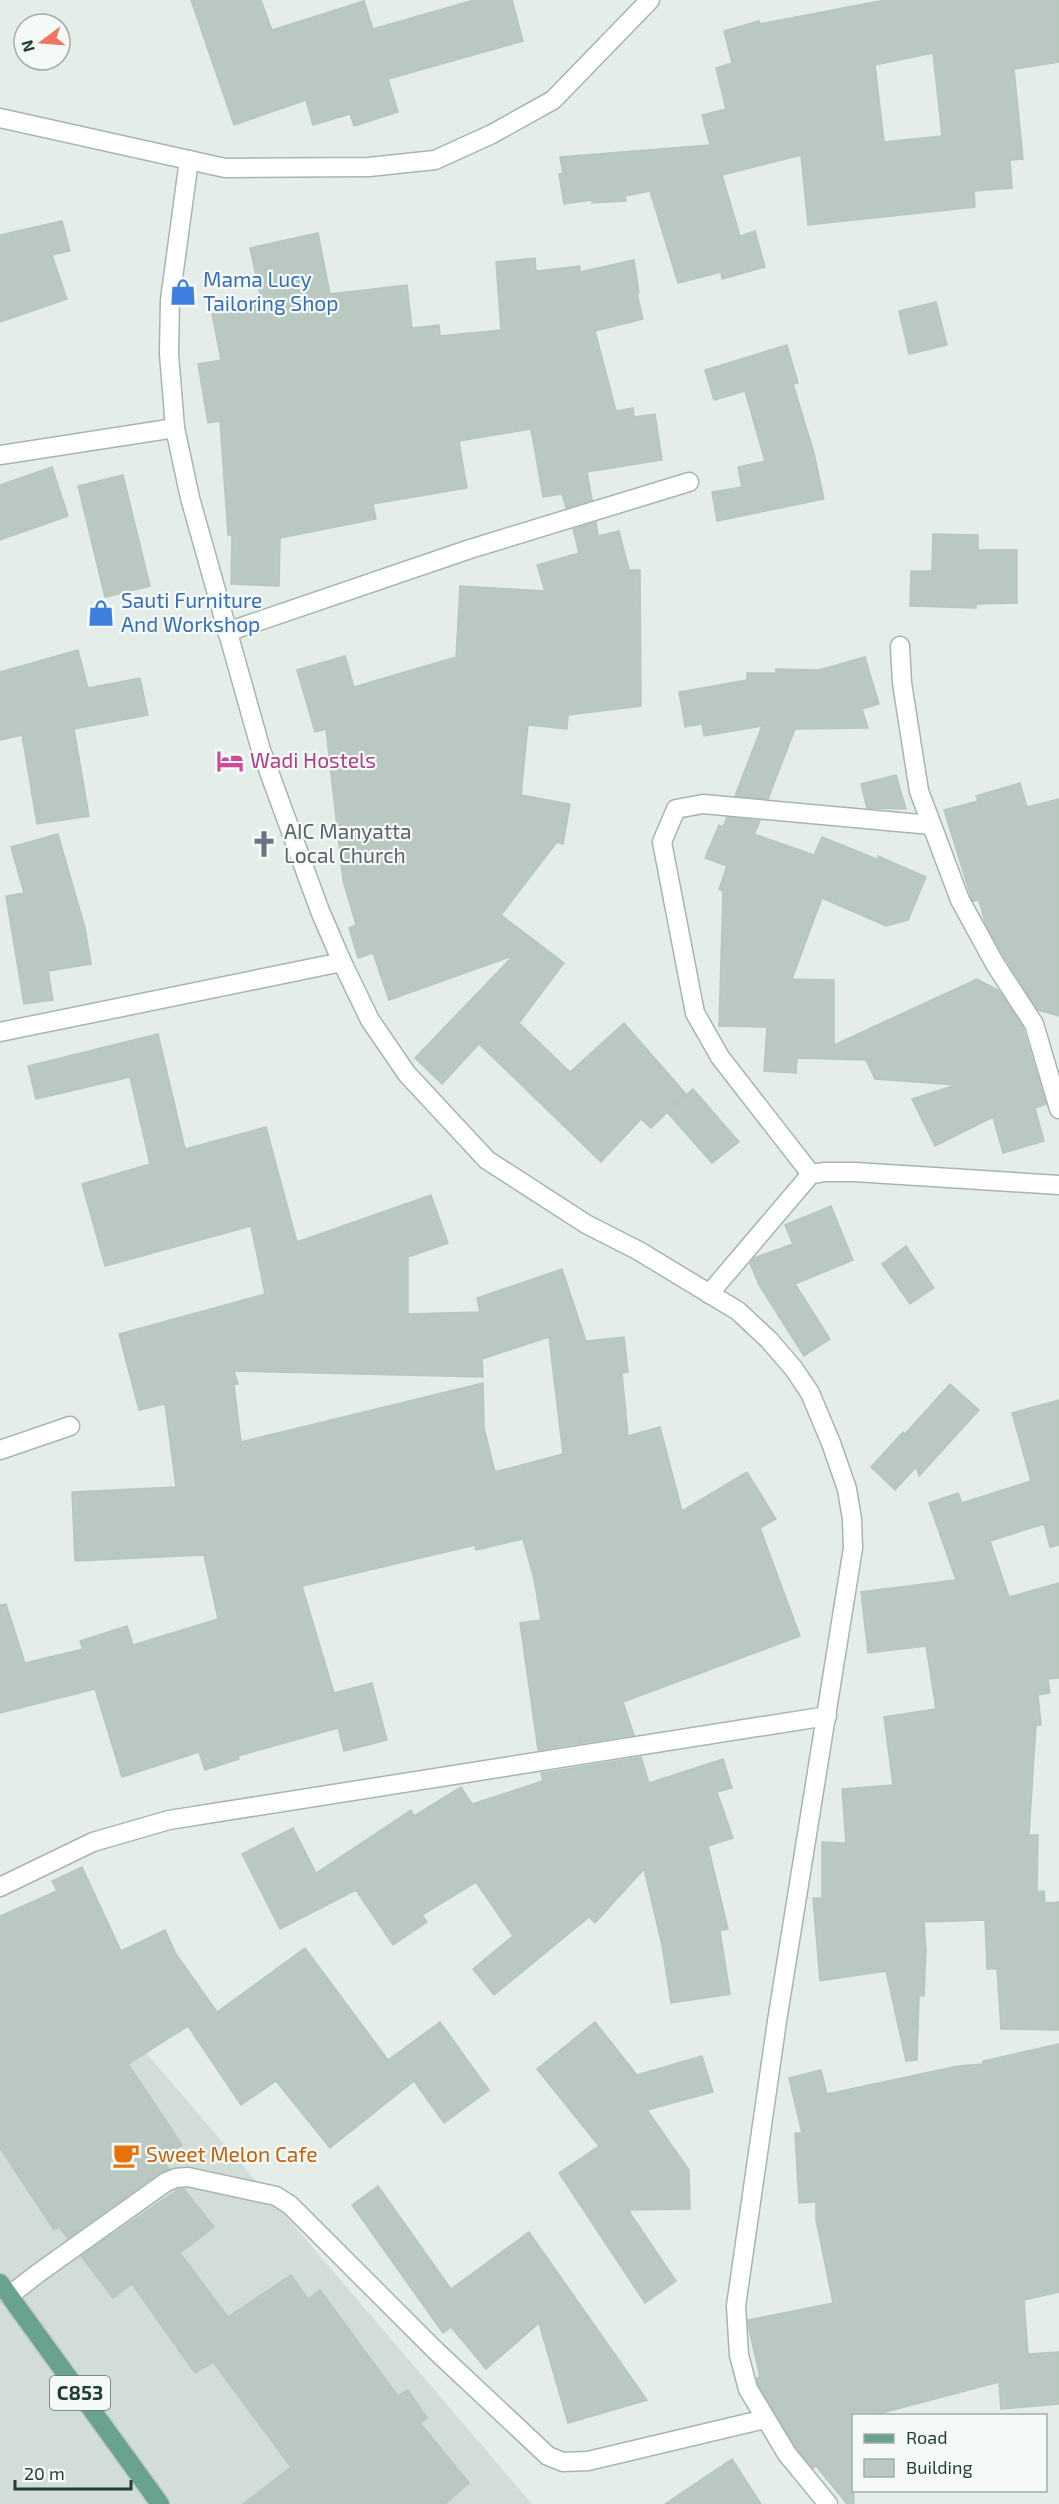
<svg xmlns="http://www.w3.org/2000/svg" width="1059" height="2504" font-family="'Exo 2',sans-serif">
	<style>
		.built { fill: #d2ddd7 }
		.building { fill: #b9c8c1; stroke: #b6c7be; stroke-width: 1.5; fill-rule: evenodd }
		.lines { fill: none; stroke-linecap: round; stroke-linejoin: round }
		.minor-casing { stroke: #a6b5af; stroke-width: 21 }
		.major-casing { stroke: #c1c9c6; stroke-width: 21 }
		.minor { stroke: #fff; stroke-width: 18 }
		.major { stroke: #69a28e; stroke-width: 18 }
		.labels { text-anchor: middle; stroke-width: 4.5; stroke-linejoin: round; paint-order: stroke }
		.shield { fill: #f5faf7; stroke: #62776f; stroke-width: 1.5 }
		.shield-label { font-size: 20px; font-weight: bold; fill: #233f35 }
		.shop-label { font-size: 21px; fill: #366cbe; stroke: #f5faf7; text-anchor: start }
		.hotel-label { font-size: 21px; fill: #b23c85; stroke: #f5faf7; text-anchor: start }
		.worship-label { font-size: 21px; fill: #5b616d; stroke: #f5faf7; text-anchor: start }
		.food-label { font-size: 21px; fill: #c56008; stroke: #f5faf7; text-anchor: start }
	</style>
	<rect width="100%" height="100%" fill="#e4ede8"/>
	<!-- built -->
	<path class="built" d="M124,2027L532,2504H0V2119Z"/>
	<!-- building -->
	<g class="building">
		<path d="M191,0H261L272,30L364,1L373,29L474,0H512L523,41L388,79L398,112L354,126L350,114L313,125L306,100L234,125Z"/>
		<path d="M885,0H1059V62L1014,69L1023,159L1010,160L1012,188L974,191L975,207L808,225L801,155L722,175L740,236L755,231L765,267L722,279L721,272L678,283L650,191L625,196L626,201L592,203V200L564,204L559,174L563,173L560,157L710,145L702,115L726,109L716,68L732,63L724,31L759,21L760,24ZM933,53L942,136L884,142L875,65Z"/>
		<path d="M62,221L70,251L52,255L67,299L0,322V235Z"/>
		<path d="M318,233L330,294L407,285L412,328L439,325L440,336L501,330L496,262L535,258L536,271L580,266V272L634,260L639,293H637L643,319L595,331L616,411L633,408L634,417L655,414L662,460L587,472L592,500L566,508L562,494L543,497L531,429L459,441L467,488L373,504L376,519L280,538L279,586L231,584L232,535H228L220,421L208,423L198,364L221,360L212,314L262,304L250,248Z"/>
		<path d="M936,302L947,345L909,354L899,311Z"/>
		<path d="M787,345L798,383L793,384L814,453L824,499L717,521L712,492L742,487L738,467L765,461L745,391L714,400L705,370Z"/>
		<path d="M52,467L68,516L0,540V485Z"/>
		<path d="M123,475L150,586L105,597L78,486Z"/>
		<path d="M596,522L598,536L619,531L629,570H640L641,706L568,715L567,729L528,725L521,795L570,804L563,844L557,842L501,915L564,963L519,1023L570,1072L624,1023L686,1094L651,1128L641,1119L601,1162L479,1044L442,1084L415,1058L513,956L389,1000L373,953L358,958L349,928L356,925L343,880L326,729L315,732L297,670L345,656L354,687L456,657L460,586L545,591L537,565L579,553L573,529Z"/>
		<path d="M933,534L978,535V550H1017V603L976,604V608L910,606L911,571H932Z"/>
		<path d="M78,650L88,688L140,678L148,715L74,729L89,816L37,824L22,735L0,740V672Z"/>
		<path d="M865,657L879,704L862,709L868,728L795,729L768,799L735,796L762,726L704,736L702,724L685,727L679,692L747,680V673H776V669L819,670Z"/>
		<path d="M896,775L906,809L867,808L861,784Z"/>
		<path d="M1020,783L1027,807L1059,799V1016L1038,1010L1005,958L985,923L979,900L973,901L971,897L944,810L978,801L976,796Z"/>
		<path d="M727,817L760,821L754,834L814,855L822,837L879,860L878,856L926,877L908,920L886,926L822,898L792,979L834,980V1045L977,979L998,990L1022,1025L1046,1104L1035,1108L1044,1141L1003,1153L993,1117L935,1146L912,1099L956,1085L875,1079L866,1060L797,1058L796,1073L764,1071L767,1027L719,1026L723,891L719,889L727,866L705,858L719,825L723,827Z"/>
		<path d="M58,834L85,928L91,964L48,971L53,1000L24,1004L6,896L24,893L11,847Z"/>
		<path d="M158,1034L185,1149L266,1127L297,1242L431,1195L448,1243L408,1257V1314L480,1312L477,1298L562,1269L586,1341L624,1337L628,1372L622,1373L628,1436L660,1427L682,1511L747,1472L776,1519L760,1528L800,1636L623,1702L634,1735L538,1750L520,1623L541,1620L534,1579L523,1539L476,1550L475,1545L302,1586L334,1693L372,1683L387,1740L344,1751L338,1728L238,1756L239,1759L205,1770L199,1752L122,1777L95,1689L0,1713V1605L6,1604L25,1663L83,1649L80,1641L127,1626L133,1645L218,1619L204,1555L75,1561L72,1492L176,1487L165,1404L139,1410L119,1334L265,1294L251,1226L105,1266L82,1184L150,1164L130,1077L36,1099L28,1066ZM549,1337L563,1454L495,1472L484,1428L483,1383L241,1442L234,1385L238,1384L234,1371L483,1377L482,1359Z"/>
		<path d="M693,1089L739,1142L712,1163L667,1112Z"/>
		<path d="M831,1206L853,1260L795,1284L830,1339L804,1356L759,1285L750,1263L754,1258L793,1244L785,1225Z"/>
		<path d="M906,1246L934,1288L910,1304L882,1264Z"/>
		<path d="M950,1384L979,1410L919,1476L916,1467L895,1490L871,1467L903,1432L905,1434Z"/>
		<path d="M1059,1400V1545L1050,1547L1044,1524L990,1541L1009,1597L1059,1583V1678L1048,1679L1050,1693L1038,1695L1041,1725H1036L1029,1835H1038L1037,1892L1044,1891L1045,1903L1059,1902V2030L1001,2029L997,1969H987L985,1920L924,1922L926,1949L924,1996H919L917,2060L906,2061L886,1971L820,1981L813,1898H822V1842L846,1843L842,1789L893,1785L884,1717L936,1709L926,1646L868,1653L861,1592L956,1580L929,1503L958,1493L962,1503L1031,1481L1012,1413Z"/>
		<path d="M641,1757L649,1783L723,1759L732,1788L717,1792L733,1838L708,1846L728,1929L720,1931L730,1994L671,2003L662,1945L644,1869L595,1923L589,1917L494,1995L473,1969L513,1936L476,1882L422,1915L427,1922L393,1945L356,1890L280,1929L242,1854L293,1828L316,1873L411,1810L414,1816L461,1787L472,1804L543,1781L541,1773Z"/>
		<path d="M82,1867L121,1951L165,1930L176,1954L217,2012L305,1948L388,2060L440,2022L489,2090L444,2123L414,2081L330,2148L276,2081L241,2105L188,2026L128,2064L182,2145L161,2158L169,2169L159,2173L68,2238L59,2227L54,2230L0,2148V1916L57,1891L52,1881Z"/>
		<path d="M595,2022L637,2075L702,2056L713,2092L647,2110L689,2170L690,2209L628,2210L676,2281L645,2303L559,2173L599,2146L537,2069Z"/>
		<path d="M1059,2044V2292L1024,2300L1028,2354L1059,2352V2404L1001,2409L999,2382L874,2415H854V2504H847L816,2466L813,2468L796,2448L758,2385L757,2378L760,2377L749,2329L748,2320L833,2303L816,2220V2202L799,2203L795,2133H802L789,2078L821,2070L827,2094L958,2066L983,2064V2061Z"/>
		<path d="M378,2186L451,2289L529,2232L647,2400L568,2423L539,2323L486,2369L451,2327L443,2333L352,2205Z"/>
		<path d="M179,2189H184L214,2227L180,2253L228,2317L291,2275L308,2299L320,2290L398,2396L408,2390L427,2418L420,2423L469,2483L445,2504H243L291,2467L213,2362L195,2373L132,2284L113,2298L81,2256Z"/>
		<path d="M732,2459L761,2504H665Z"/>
	</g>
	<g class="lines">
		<defs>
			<g id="minor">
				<path d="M0,118L225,168L369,167L435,160L492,134L553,100L650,0"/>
				<path d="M189,160L170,300L169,354L175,428L190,498L261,750L320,911L342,962L370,1020L407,1074L487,1160L586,1224L639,1251L738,1311L769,1340L794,1369L810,1393L831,1443L847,1489L852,1519L853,1548L777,2021L736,2306L739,2355L748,2389L787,2454L828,2504"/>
				<path d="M0,455L175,428"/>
				<path d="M227,632L470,549L689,482"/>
				<path d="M900,646L902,683L919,791L960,900L995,964L1034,1024L1059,1109"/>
				<path d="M0,1032L342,962"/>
				<path d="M811,1174L720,1057L695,1013L662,842L676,809L703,804L931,825"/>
				<path d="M709,1294L811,1174L825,1172H855L1059,1185"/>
				<path d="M0,1450L70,1426"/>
				<path d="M0,1887L93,1842L169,1820L827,1716"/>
				<path d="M9,2296L37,2274L166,2182L176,2178L188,2177L276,2196L290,2205L436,2351L548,2456L563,2462L588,2461L765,2419"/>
			</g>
			<path id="major" d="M0,2283L160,2504"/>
		</defs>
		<!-- minor casing -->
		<use href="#minor" class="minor-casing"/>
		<!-- major casing -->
		<use href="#major" class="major-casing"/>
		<!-- minor -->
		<use href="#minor" class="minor"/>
		<!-- major -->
		<use href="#major" class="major"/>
	</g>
	<!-- icons -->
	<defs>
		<symbol id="shop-bare" viewBox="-9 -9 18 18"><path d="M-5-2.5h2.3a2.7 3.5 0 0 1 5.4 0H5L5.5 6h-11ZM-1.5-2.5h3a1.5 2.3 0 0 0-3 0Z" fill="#3f7fe0" stroke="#f5faf7" stroke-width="2.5" paint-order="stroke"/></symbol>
		<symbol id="hotel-bare" viewBox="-9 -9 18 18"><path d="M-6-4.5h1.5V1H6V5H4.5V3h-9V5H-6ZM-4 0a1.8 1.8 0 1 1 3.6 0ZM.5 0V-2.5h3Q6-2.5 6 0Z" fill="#d1479c" stroke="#f5faf7" stroke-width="2.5" paint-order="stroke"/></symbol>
		<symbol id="church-bare" viewBox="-9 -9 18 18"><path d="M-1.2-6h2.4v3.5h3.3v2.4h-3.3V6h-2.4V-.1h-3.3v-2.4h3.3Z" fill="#6b7280" stroke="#f5faf7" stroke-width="2.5" paint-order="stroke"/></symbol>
		<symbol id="cafe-bare" viewBox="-9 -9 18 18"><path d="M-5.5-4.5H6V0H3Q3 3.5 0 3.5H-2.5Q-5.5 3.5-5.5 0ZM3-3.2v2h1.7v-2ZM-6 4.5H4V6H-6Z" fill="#e8710a" stroke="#f5faf7" stroke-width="2.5" paint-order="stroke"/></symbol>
	</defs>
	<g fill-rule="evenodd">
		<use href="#shop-bare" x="164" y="273" width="38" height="38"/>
		<use href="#shop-bare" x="82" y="594" width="38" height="38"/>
		<use href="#hotel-bare" x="211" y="742" width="38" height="38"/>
		<use href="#church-bare" x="245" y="825" width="38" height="38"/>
		<use href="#cafe-bare" x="107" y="2136" width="38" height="38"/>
	</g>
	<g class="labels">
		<!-- shield labels -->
		<rect class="shield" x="50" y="2376" width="60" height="34" rx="4.5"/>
		<g class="shield-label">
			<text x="80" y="2400">C853</text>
		</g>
		<!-- shop labels -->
		<g class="shop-label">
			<text x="203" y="287">Mama Lucy<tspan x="203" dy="24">Tailoring Shop</tspan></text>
			<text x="121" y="608">Sauti Furniture<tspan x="121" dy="24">And Workshop</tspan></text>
		</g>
		<!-- hotel labels -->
		<g class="hotel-label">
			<text x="250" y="768">Wadi Hostels</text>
		</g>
		<!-- worship labels -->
		<g class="worship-label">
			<text x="284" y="839">AIC Manyatta<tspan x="284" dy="24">Local Church</tspan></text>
		</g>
		<!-- food labels -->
		<g class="food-label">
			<text x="146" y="2162">Sweet Melon Cafe</text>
		</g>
	</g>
	<!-- legend -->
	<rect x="852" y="2414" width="195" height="78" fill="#f5faf7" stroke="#a1afa9" stroke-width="1.5"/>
	<rect x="864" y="2434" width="30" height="9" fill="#69a28e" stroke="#a1afa9" stroke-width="1.5"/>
	<text x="906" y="2444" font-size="18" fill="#233f35">Road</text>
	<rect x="864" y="2459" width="30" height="18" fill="#b9c8c1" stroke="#a1afa9" stroke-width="1.5"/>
	<text x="906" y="2474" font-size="18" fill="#233f35">Building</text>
	<!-- north arrow -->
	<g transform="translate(42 42) rotate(254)"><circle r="28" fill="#f5faf7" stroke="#a1afa9" stroke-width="1.5"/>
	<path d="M0-4.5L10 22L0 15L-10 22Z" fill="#f0745f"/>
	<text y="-9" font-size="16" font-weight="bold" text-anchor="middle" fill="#233f35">N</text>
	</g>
	<!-- scale -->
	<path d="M15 2480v9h116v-9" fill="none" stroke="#233f35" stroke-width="3"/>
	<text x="24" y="2480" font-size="18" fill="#233f35" stroke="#f5faf7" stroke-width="4.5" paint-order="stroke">20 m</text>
</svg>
